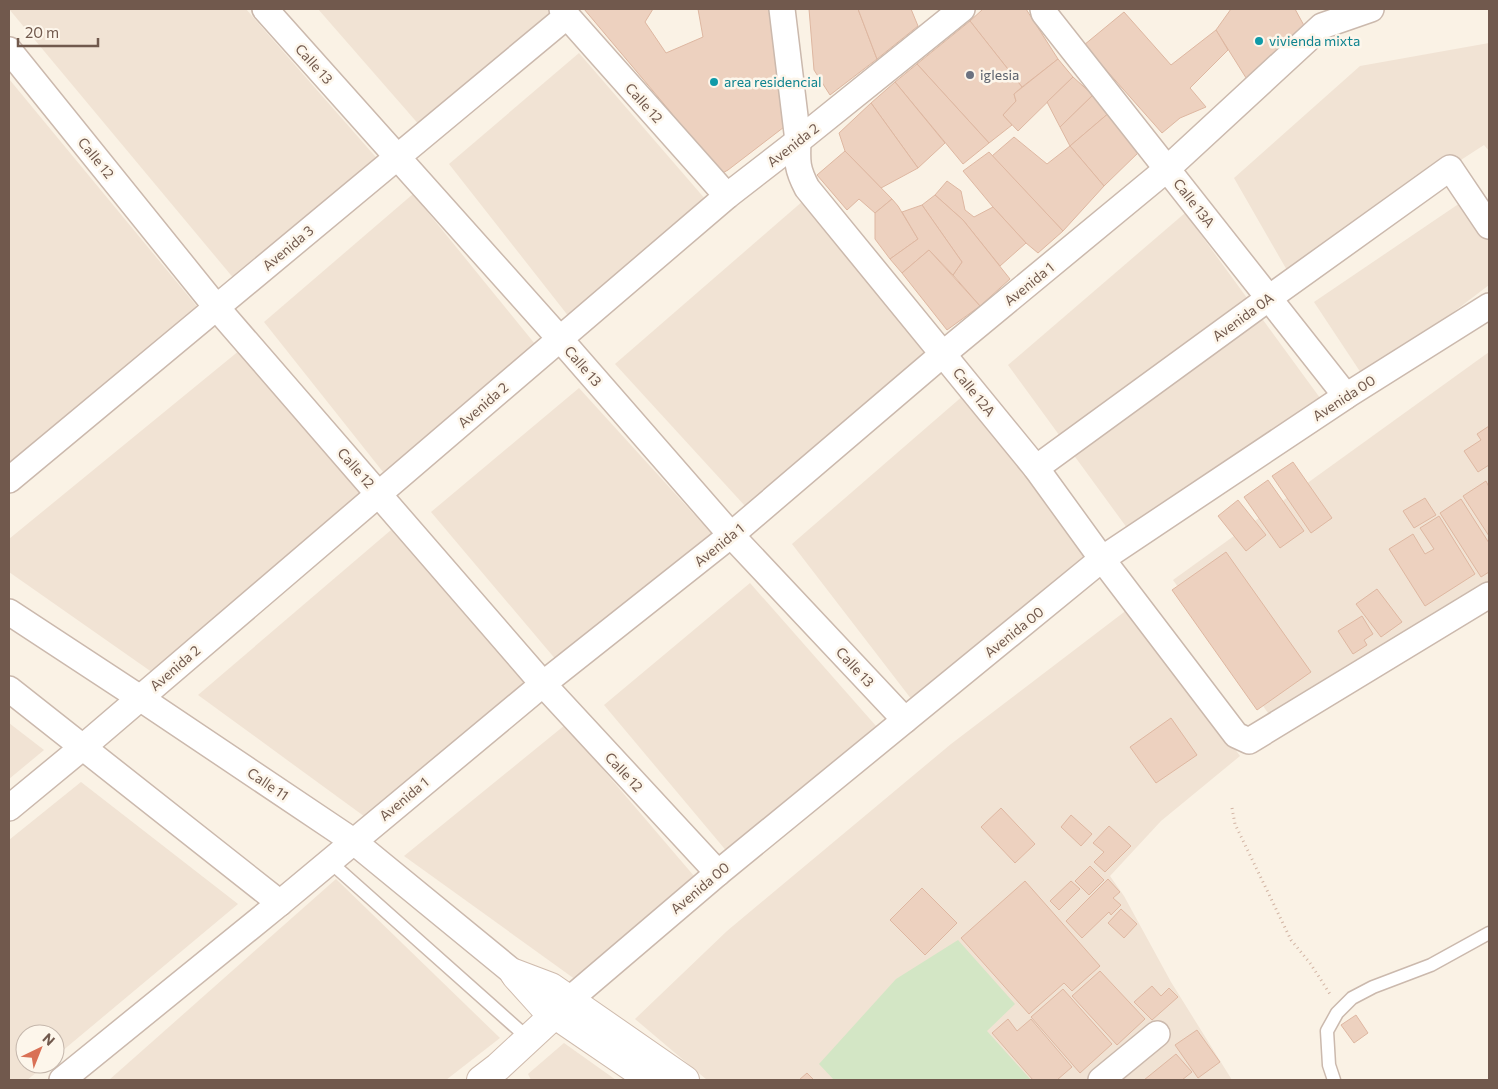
<svg xmlns="http://www.w3.org/2000/svg" width="1498" height="1089" font-family="Commissioner,sans-serif">
	<style>
		.residential { fill: #f1e3d4 }
		.green { fill: #d3e6c5 }
		.building { fill: #edd1bf; stroke: #deb7a1 }
		.lines { fill: none; stroke-linecap: round; stroke-linejoin: round }
		.lane-casing { stroke: #cbb9ad; stroke-width: 15 }
		.street-casing { stroke: #cbb9ad; stroke-width: 28 }
		.secondary-casing { stroke: #cfbbad; stroke-width: 30 }
		.path { stroke: #d2b4a3; stroke-width: 3; stroke-dasharray: 1 4; stroke-linecap: butt }
		.lane { stroke: #fff; stroke-width: 12 }
		.street { stroke: #fff; stroke-width: 25 }
		.secondary { stroke: #fff; stroke-width: 28 }
		.culture-dot { fill: #0f9aa8; stroke: #fdf6eb; stroke-width: 2 }
		.worship-dot { fill: #6b7280; stroke: #fdf6eb; stroke-width: 2 }
		.labels { text-anchor: middle; stroke-width: 5; stroke-linejoin: round; paint-order: stroke }
		.culture-label { font-size: 14px; fill: #0d838f; stroke: #fdf6eb; text-anchor: start }
		.street-label { font-size: 14px; fill: #71594d; stroke: #fdf6eb }
		.worship-label { font-size: 14px; fill: #5b616d; stroke: #fdf6eb; text-anchor: start }
	</style>
	<rect width="100%" height="100%" fill="#faf2e5"/>
	<!-- residential -->
	<g class="residential">
		<path d="M9,9H246L381,163L240,286Z"/>
		<path d="M318,9H557L421,127Z"/>
		<path d="M1489,43V151L1484,145L1288,272L1234,178L1360,66Z"/>
		<path d="M579,53L706,200L573,322L449,164Z"/>
		<path d="M9,79L204,315L9,468Z"/>
		<path d="M413,194L535,344L387,477L264,322Z"/>
		<path d="M811,194L941,359L756,518L615,364Z"/>
		<path d="M1463,201L1489,237V285L1365,379L1314,302Z"/>
		<path d="M1185,213L1323,402L1138,543L1008,365Z"/>
		<path d="M240,350L372,504L166,682L9,572V539Z"/>
		<path d="M1489,352V593L1276,724L1173,580Z"/>
		<path d="M579,388L721,544L568,674L431,512Z"/>
		<path d="M972,388L1104,570L922,713L792,544Z"/>
		<path d="M391,530L537,698L383,830L198,695Z"/>
		<path d="M750,583L891,743L739,866L604,705Z"/>
		<path d="M1132,606L1240,756L1161,821L1110,876L1124,896L1171,982L1232,1080H707L635,1019L727,931L951,744Z"/>
		<path d="M9,723L44,750L9,779Z"/>
		<path d="M565,725L706,890L590,990L404,856Z"/>
		<path d="M81,782L238,904L55,1057V1034H25V1064H47L27,1080H9V840Z"/>
		<path d="M336,879L500,1038L446,1080H109Z"/>
		<path d="M564,1043L616,1080H531L528,1074Z"/>
	</g>
	<!-- green -->
	<path class="green" d="M958,940L1015,1004L987,1031L1031,1080H834L819,1064L896,979Z"/>
	<!-- building -->
	<g class="building">
		<path d="M584,9H653L645,22L666,53L703,37L698,9H772L788,124L728,170L719,175L669,110Z"/>
		<path d="M809,9H858L877,59L830,95L814,70Z"/>
		<path d="M858,9H911L918,26L877,59Z"/>
		<path d="M983,9H1026L1058,59L1022,87L970,21Z"/>
		<path d="M1231,9H1295L1307,31L1248,81L1216,30Z"/>
		<path d="M1124,12L1171,65L1216,30L1228,50L1190,88L1206,107L1180,118L1162,133L1084,45Z"/>
		<path d="M970,21L1022,87L1014,94L1016,101L1003,115L1012,125L989,143L917,64Z"/>
		<path d="M1058,59L1073,77L1018,131L1003,115L1016,101L1014,94Z"/>
		<path d="M917,64L989,143L963,164L895,82Z"/>
		<path d="M1073,77L1093,95L1060,127L1047,102Z"/>
		<path d="M895,82L945,143L918,168L871,103Z"/>
		<path d="M1093,95L1110,112L1070,146L1060,127Z"/>
		<path d="M871,103L918,168L881,188L845,151L839,133Z"/>
		<path d="M1110,112L1141,150L1104,186L1070,146Z"/>
		<path d="M1014,137L1047,164L1070,146L1104,186L1063,231L992,156Z"/>
		<path d="M845,151L892,199L875,213L859,199L847,210L817,175Z"/>
		<path d="M989,152L1063,231L1038,253L1026,243L993,207L963,171Z"/>
		<path d="M947,181L961,191L965,210L974,217L993,207L1026,243L1000,266L963,220L935,195Z"/>
		<path d="M935,195L963,220L1010,279L980,306L953,275L962,262L922,205Z"/>
		<path d="M892,199L898,206L918,239L890,259L875,239V213Z"/>
		<path d="M922,205L962,262L953,275L929,250L902,273L890,259L918,239L902,212Z"/>
		<path d="M929,250L980,306L947,330L902,273Z"/>
		<path d="M1489,426V465L1478,472L1464,451L1481,440L1477,434Z"/>
		<path d="M1293,462L1332,518L1311,533L1272,476Z"/>
		<path d="M1268,480L1304,531L1280,548L1244,497Z"/>
		<path d="M1486,481L1489,487V536L1463,496Z"/>
		<path d="M1425,498L1436,515L1414,528L1403,511Z"/>
		<path d="M1461,499L1489,543V572L1481,577L1440,513Z"/>
		<path d="M1238,500L1266,535L1246,551L1218,516Z"/>
		<path d="M1439,516L1475,574L1425,606L1389,549L1413,534L1425,554L1434,549L1420,528Z"/>
		<path d="M1226,552L1311,672L1257,710L1172,590Z"/>
		<path d="M1377,589L1402,622L1381,637L1356,604Z"/>
		<path d="M1362,616L1373,634L1364,640L1367,645L1353,654L1338,631Z"/>
		<path d="M1171,718L1197,755L1156,783L1130,747Z"/>
		<path d="M1001,808L1035,844L1015,863L981,827Z"/>
		<path d="M1071,815L1092,834L1081,846L1061,827Z"/>
		<path d="M1109,826L1131,846L1105,872L1094,862L1104,852L1093,843Z"/>
		<path d="M1090,866L1104,880L1089,895L1075,881Z"/>
		<path d="M1108,879L1120,892L1113,898L1121,905L1111,915L1109,912L1082,938L1066,921Z"/>
		<path d="M1025,881L1100,966L1072,991L1064,983L1029,1014L961,938Z"/>
		<path d="M1071,881L1080,889L1059,910L1050,901Z"/>
		<path d="M922,888L957,923L925,955L890,920Z"/>
		<path d="M1121,909L1137,924L1124,938L1108,923Z"/>
		<path d="M1100,971L1145,1019L1117,1045L1072,996Z"/>
		<path d="M1152,986L1161,996L1169,988L1178,997L1152,1020L1134,1002Z"/>
		<path d="M1063,989L1112,1044L1080,1073L1031,1017Z"/>
		<path d="M1356,1015L1368,1033L1354,1043L1341,1025Z"/>
		<path d="M1008,1019L1017,1031L1031,1019L1072,1067L1057,1080H1033L992,1033Z"/>
		<path d="M1197,1030L1220,1062L1198,1078L1175,1045Z"/>
		<path d="M1176,1054L1192,1072L1182,1080H1144Z"/>
		<path d="M807,1073L814,1080H799Z"/>
	</g>
	<g class="lines">
		<defs>
			<g id="lane">
				<path d="M329,861L529,1039"/>
				<path d="M1334,1080L1329,1065L1327,1031L1337,1013L1352,998L1373,987L1431,965L1489,933"/>
			</g>
			<g id="street">
				<path d="M265,9L560,339L731,535L905,720"/>
				<path d="M562,9L567,16L727,196"/>
				<path d="M782,9L798,141C797,162 797,169 807,188L1036,468L1102,559L1236,735L1249,741L1489,595"/>
				<path d="M1043,9L1044,13L1346,396"/>
				<path d="M9,50L217,308L543,684L718,873"/>
				<path d="M1036,468L1269,298L1450,168L1489,226"/>
				<path d="M9,480L567,16"/>
				<path d="M9,612L140,698L353,841L514,973"/>
				<path d="M9,689L280,903"/>
				<path d="M9,808L83,747L727,196L798,141L962,9"/>
				<path d="M569,1000L718,873L1102,559L1346,396L1489,306"/>
				<path d="M62,1080L280,903L543,684L731,535L943,354L1167,169L1322,26L1371,9"/>
				<path d="M1101,1080L1157,1034"/>
			</g>
			<g id="secondary">
				<path d="M514,973L551,987L685,1080"/>
				<path d="M516,976L544,1007L651,1080"/>
				<path d="M481,1080L498,1067L567,1003"/>
			</g>
		</defs>
		<!-- lane casing -->
		<use href="#lane" class="lane-casing"/>
		<!-- street casing -->
		<use href="#street" class="street-casing"/>
		<!-- secondary casing -->
		<use href="#secondary" class="secondary-casing"/>
		<!-- path -->
		<path class="path" d="M1232,808L1235,824L1291,940L1310,963L1330,994"/>
		<!-- lane -->
		<use href="#lane" class="lane"/>
		<!-- street -->
		<use href="#street" class="street"/>
		<!-- secondary -->
		<use href="#secondary" class="secondary"/>
	</g>
	<!-- markers -->
	<g class="culture-dot">
		<circle cx="1259" cy="41" r="5"/>
		<circle cx="714" cy="82" r="5"/>
	</g>
	<circle class="worship-dot" cx="970" cy="75" r="5"/>
	<g class="labels">
		<!-- culture labels -->
		<g class="culture-label">
			<text x="1269" y="46">vivienda mixta</text>
			<text x="724" y="87">area residencial</text>
		</g>
		<!-- street labels -->
		<g class="street-label">
			<text transform="translate(314 64) rotate(48)" y="5">Calle 13</text>
			<text transform="translate(644 103) rotate(48)" y="5">Calle 12</text>
			<text transform="translate(793 145) rotate(-38)" y="5">Avenida 2</text>
			<text transform="translate(96 158) rotate(51)" y="5">Calle 12</text>
			<text transform="translate(1194 203) rotate(52)" y="5">Calle 13A</text>
			<text transform="translate(288 248) rotate(-40)" y="5">Avenida 3</text>
			<text transform="translate(1029 284) rotate(-39)" y="5">Avenida 1</text>
			<text transform="translate(1243 317) rotate(-36)" y="5">Avenida 0A</text>
			<text transform="translate(583 366) rotate(49)" y="5">Calle 13</text>
			<text transform="translate(974 392) rotate(51)" y="5">Calle 12A</text>
			<text transform="translate(1344 398) rotate(-33)" y="5">Avenida 00</text>
			<text transform="translate(483 405) rotate(-41)" y="5">Avenida 2</text>
			<text transform="translate(356 468) rotate(49)" y="5">Calle 12</text>
			<text transform="translate(719 545) rotate(-39)" y="5">Avenida 1</text>
			<text transform="translate(1014 632) rotate(-39)" y="5">Avenida 00</text>
			<text transform="translate(855 667) rotate(47)" y="5">Calle 13</text>
			<text transform="translate(175 668) rotate(-41)" y="5">Avenida 2</text>
			<text transform="translate(624 772) rotate(47)" y="5">Calle 12</text>
			<text transform="translate(268 784) rotate(34)" y="5">Calle 11</text>
			<text transform="translate(404 799) rotate(-40)" y="5">Avenida 1</text>
			<text transform="translate(700 888) rotate(-40)" y="5">Avenida 00</text>
		</g>
		<!-- worship labels -->
		<g class="worship-label">
			<text x="980" y="80">iglesia</text>
		</g>
	</g>
	<!-- border -->
	<rect width="1498" height="1089" fill="none" stroke="#71594d" stroke-width="20"/>
	<!-- north arrow -->
	<g transform="translate(40 1049) rotate(43)"><circle r="24" fill="#fdf6eb" stroke="#c5b7ac"/>
	<path d="M0-4L9 19L0 12L-9 19Z" fill="#d97055"/>
	<text y="-8" font-size="14" font-weight="bold" text-anchor="middle" fill="#71594d">N</text>
	</g>
	<!-- scale -->
	<path d="M18 38v8h80v-8" fill="none" stroke="#71594d" stroke-width="2.5"/>
	<text x="25" y="38" font-size="15" fill="#71594d" stroke="#fdf6eb" stroke-width="4" paint-order="stroke">20 m</text>
</svg>
